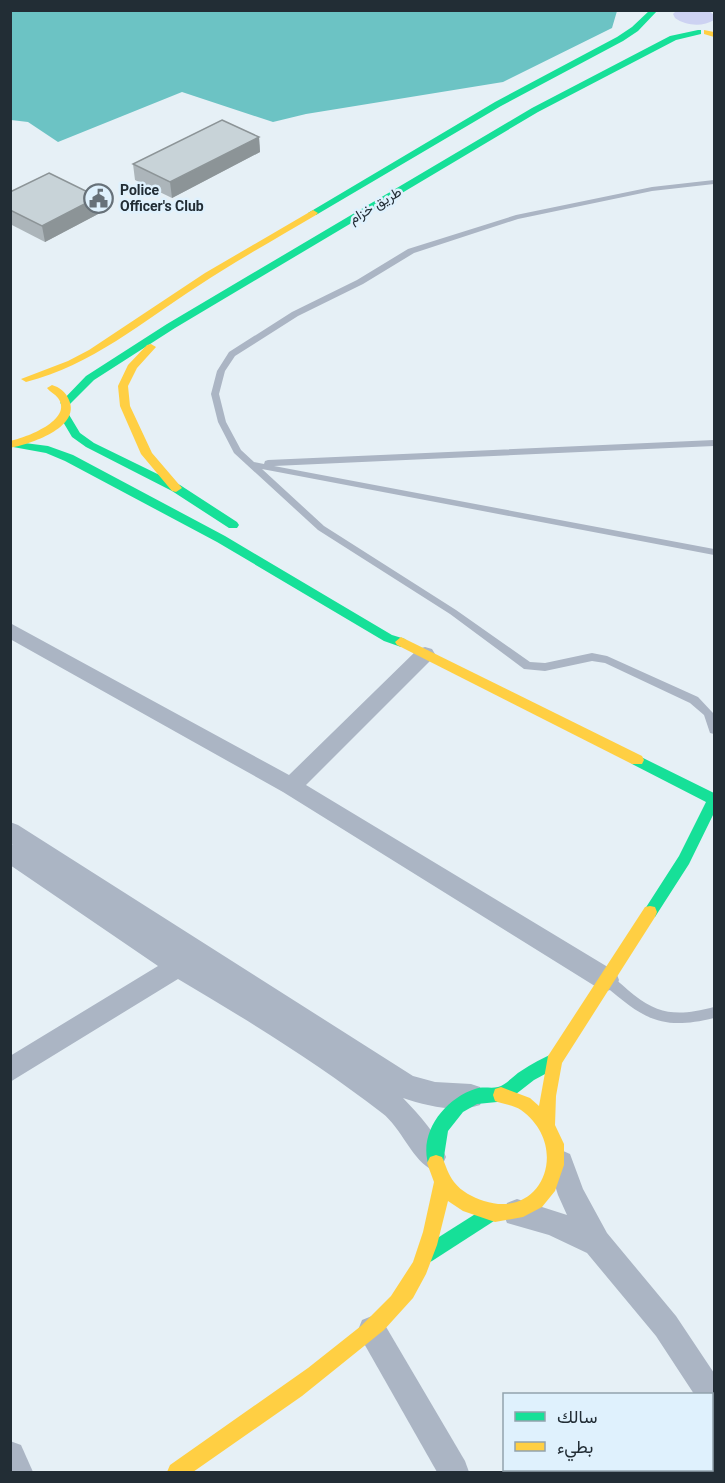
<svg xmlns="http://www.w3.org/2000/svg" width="725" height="1483" font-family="Roboto,Vazirmatn,sans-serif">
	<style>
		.green { fill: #cdd2f2 }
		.water { fill: #6cc3c4 }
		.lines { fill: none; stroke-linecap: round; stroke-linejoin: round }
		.lane { fill: #abb5c4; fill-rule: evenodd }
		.street { fill: #abb5c4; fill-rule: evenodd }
		.fast { fill: #16e098; fill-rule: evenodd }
		.slow { fill: #ffcf43; fill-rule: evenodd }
		.wall { fill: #acb5ba }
		.shaded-wall { fill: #8c9497 }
		.building { fill: #c8d3d8; stroke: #8c9497; stroke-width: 1.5 }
		.labels { text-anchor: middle; stroke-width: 5; stroke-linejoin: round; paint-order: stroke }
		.far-poi-label { font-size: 14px; font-weight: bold; fill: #222d35; stroke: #dff1fd; text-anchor: start }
		.far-street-label { font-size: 14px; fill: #222d35; stroke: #dff1fd }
	</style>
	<rect width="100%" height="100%" fill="#e6f0f6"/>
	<!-- green -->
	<path class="green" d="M677,10L709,11L714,15V20C703,27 686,26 675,18L673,14Z"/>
	<!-- water -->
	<path class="water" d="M11,10H617V11L612,28L503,82L306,114L273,122L182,92L58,142L28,122L11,120Z"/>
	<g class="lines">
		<!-- lane -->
		<g class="lane">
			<path d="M714,180V184L652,191L518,219L414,253L363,284L298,316L235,356L225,371L219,394L226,422L241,450L254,462L264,464L265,461L268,460L714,440V446L274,466L714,549V555L262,469L324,526L456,610L530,662L545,663L592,653L607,656L698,697L713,713L714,734L710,733L704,715L690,703L605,663L592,661L545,671L524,669L450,614L318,530L234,453L218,422L211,394L217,371L229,352L292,312L357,280L408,249L516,215L652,187Z"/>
			<path d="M608,976C618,979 626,989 634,995C662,1017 682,1015 714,1007V1018C661,1031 644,1019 604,985L602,981L604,977Z"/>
		</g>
		<!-- street -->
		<g class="street">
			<path d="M10,623L289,775L418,649L425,647L432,649L435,654L432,659L306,785L616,972L619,980L616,988L607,991L598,988L283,792L10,639Z"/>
			<path d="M10,822L18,825L413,1076L435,1082L471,1084L480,1087L484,1096L480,1105C458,1113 426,1106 403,1098C420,1116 437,1134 446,1157L442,1166L433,1170C413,1162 401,1127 382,1113C316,1062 249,1021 178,979L10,1082V1056L158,966L10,865V844L13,845L10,843Z"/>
			<path d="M561,1150L570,1154L583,1189L607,1233L676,1316L714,1373V1407L712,1409V1394H694L656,1336L587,1253L549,1235L507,1223L503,1213L507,1203L517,1199L567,1215L558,1195L548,1163L552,1154Z"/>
			<path d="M372,1316L382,1320L465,1461L469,1472H437L362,1340L358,1330L362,1320Z"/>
			<path d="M10,1441L21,1445L33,1472H10Z"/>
		</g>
		<!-- fast -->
		<g class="fast">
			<path d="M650,10H658L638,31L623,41L501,106L316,215L308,213L495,102L617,37L632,27Z"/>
			<path d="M698,30H701V34L676,40L538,112L175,328L94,380L69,405L65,406L60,403L86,376L167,324L532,108L670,36Z"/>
			<path d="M64,412L68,413L80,433L94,443L180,485L237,522L239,525L237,528H229L172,491L86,447L72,437L59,415Z"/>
			<path d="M17,442L48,446L73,455L225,536L392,635L405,639L407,642L401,647L384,641L217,542L65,461L46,453L13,447L12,445Z"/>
			<path d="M637,755L714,793V813L689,864L655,917L650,918L645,917L643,912L679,856L706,802L632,764L630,760L632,756Z"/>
			<path d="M554,1053L560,1056L562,1061L560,1066L534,1080L507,1101L477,1104L463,1112L448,1131L442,1169L436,1171L430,1169C416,1135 444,1099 475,1089C483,1086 491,1089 498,1087C506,1085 514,1075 521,1071C531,1064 543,1058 554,1053Z"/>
			<path d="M488,1206L494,1209L497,1215L494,1221L432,1261L426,1264L420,1261L417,1255L420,1249Z"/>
		</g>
		<!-- slow -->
		<g class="slow">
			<path d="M704,30L714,32V37L704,34Z"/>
			<path d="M313,210L318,213L316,215C277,238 236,261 198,286C142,322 92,365 26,382L21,379L68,361L89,350L205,273Z"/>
			<path d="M151,344L156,347L137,368L128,386L130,406L152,453L182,488L176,492L172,491L141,454L120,406L118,386L128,365L147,345Z"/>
			<path d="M52,385C59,387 66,392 69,400C81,428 30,444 10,448V441C25,438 74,420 58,398C55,394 50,392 47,388Z"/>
			<path d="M401,637L642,756L644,760L642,764H632L397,645L395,642Z"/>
			<path d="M650,906L655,907L657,912L655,917L562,1063L556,1096L555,1125L564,1144V1165L555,1191L542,1207L523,1217L495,1222L463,1211L448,1201L437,1245L426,1274L413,1298L384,1330L302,1396L193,1472H167L170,1465L308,1368L361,1326L391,1296L413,1262L423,1232L434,1182L427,1163L430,1157L436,1155L442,1157C446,1166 448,1174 454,1182C462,1192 472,1197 484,1201C543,1220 571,1146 521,1110C514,1105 503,1104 495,1101L493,1095L495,1089L501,1087L530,1098L539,1106L548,1056L645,907Z"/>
		</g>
	</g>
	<!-- wall -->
	<g class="wall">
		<path d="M259,137L260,152L172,198L135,180L133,164Z"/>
		<path d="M10,192L98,197L100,213L45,242L10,224Z"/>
	</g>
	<!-- shaded-wall -->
	<g class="shaded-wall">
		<path d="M259,137L260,152L172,198L170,182Z"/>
		<path d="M98,197L100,213L45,242L42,226Z"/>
	</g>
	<!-- building -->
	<g class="building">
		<path d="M222,120L259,137L170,182L133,164Z"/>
		<path d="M49,173L98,197L42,226L10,210V192Z"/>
	</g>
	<!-- icons -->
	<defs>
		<symbol id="civic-ring" viewBox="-11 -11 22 22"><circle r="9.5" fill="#dff1fd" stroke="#677179" stroke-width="1.5"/><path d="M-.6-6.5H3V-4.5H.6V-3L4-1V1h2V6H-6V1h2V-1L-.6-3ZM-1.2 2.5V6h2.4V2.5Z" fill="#677179"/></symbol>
	</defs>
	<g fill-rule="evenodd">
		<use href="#civic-ring" x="82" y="182" width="33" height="33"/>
	</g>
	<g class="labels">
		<!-- far-poi labels -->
		<g class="far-poi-label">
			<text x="120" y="195">Police<tspan x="120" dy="16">Officer's Club</tspan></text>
		</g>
		<!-- far-street labels -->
		<g class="far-street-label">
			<text transform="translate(375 205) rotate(-31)" y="5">طريق خزام</text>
		</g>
	</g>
	<!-- border -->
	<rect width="725" height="1483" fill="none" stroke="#222d35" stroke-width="24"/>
	<!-- legend -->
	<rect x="503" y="1393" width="210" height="78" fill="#dff1fd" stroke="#93a3ad" stroke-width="1.5"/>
	<rect x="515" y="1412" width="30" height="9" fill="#16e098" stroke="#93a3ad" stroke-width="1.5"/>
	<text x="557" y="1423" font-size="18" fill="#222d35">سالك</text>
	<rect x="515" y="1442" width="30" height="9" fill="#ffcf43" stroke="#93a3ad" stroke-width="1.5"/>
	<text x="557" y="1453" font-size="18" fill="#222d35">بطيء</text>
</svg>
